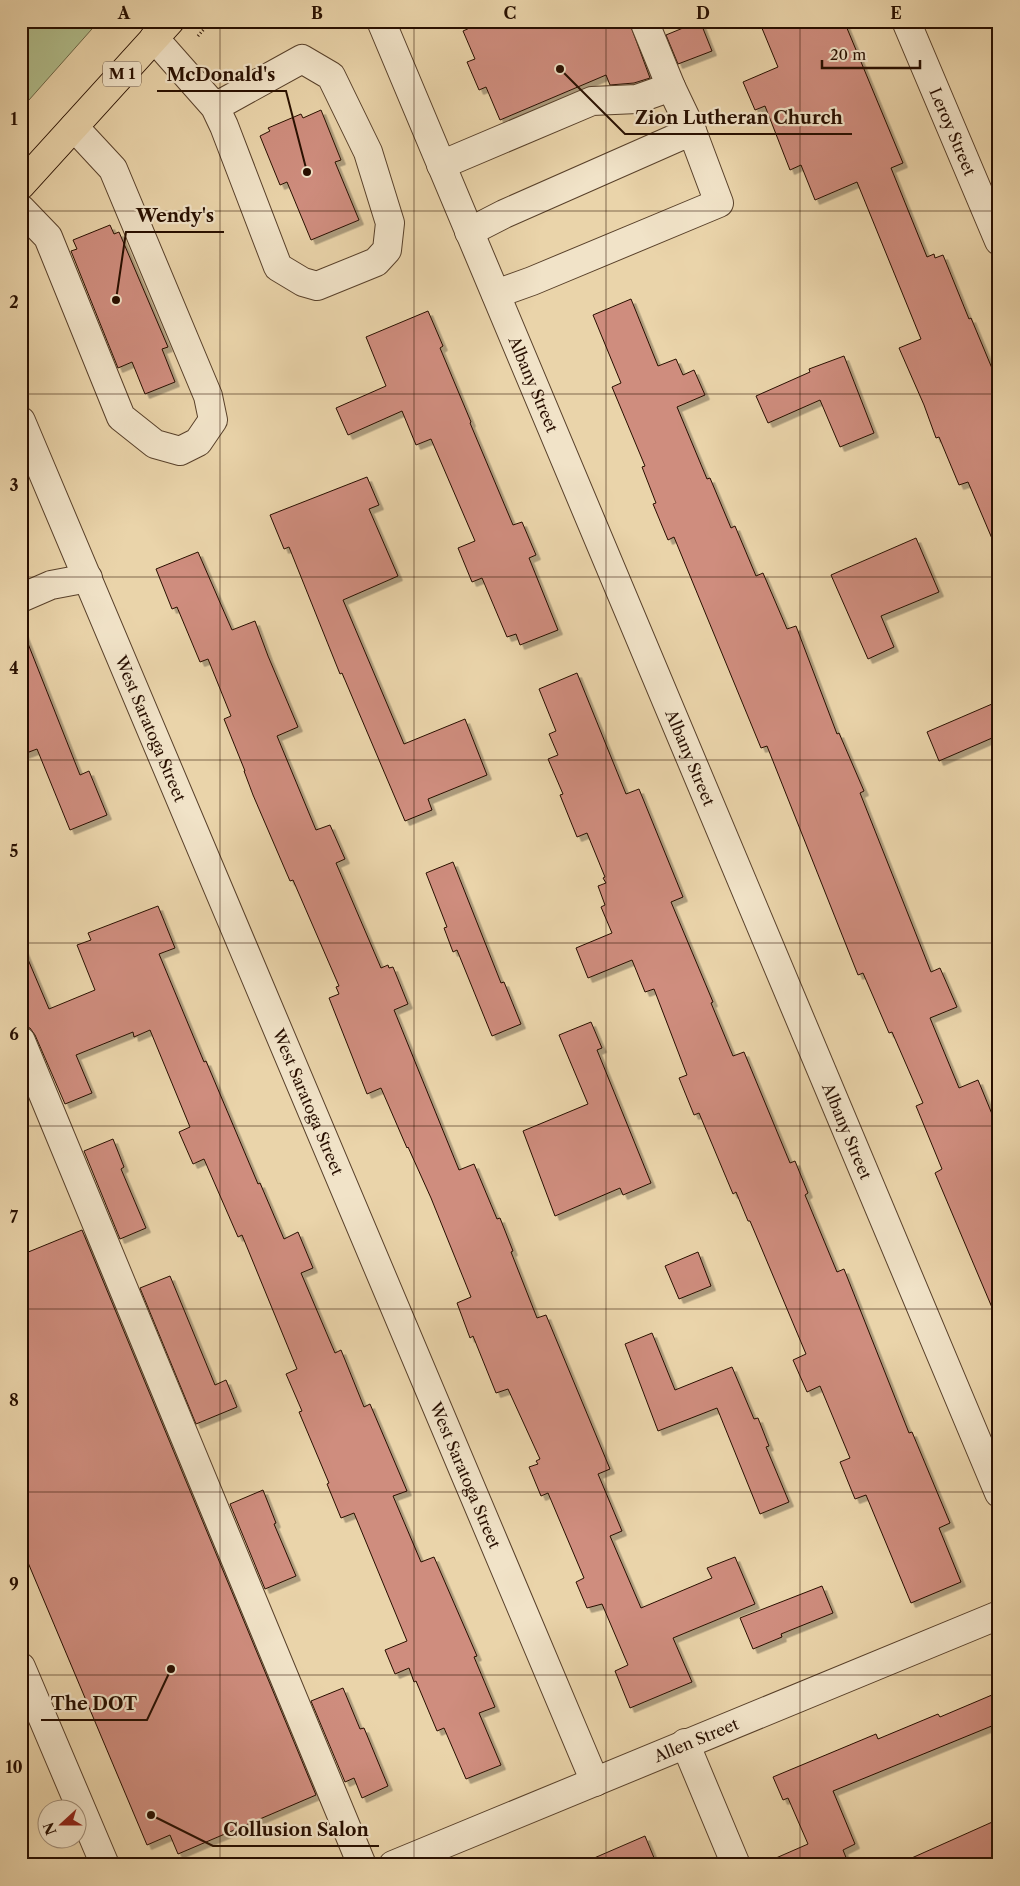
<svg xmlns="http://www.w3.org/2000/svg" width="1020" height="1886" font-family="'Libre Caslon Text',serif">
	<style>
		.green { fill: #b1be8c; stroke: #6c6646 }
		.building { fill: #cf8d7e; stroke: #280f00; filter: url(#shadow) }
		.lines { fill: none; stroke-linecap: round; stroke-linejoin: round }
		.minor-casing { stroke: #58402a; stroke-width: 30 }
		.major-casing { stroke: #280f00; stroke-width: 30 }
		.path { stroke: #280f00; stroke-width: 3; stroke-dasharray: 1 2.5; stroke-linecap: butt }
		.minor { stroke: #f1e3c8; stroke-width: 28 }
		.major { stroke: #ead4aa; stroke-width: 28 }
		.grid { fill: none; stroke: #280f00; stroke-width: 1; stroke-opacity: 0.55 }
		.labels { text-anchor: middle; stroke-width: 4.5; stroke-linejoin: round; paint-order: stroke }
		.shield { fill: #f1e3c8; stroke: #644f3c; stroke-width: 1 }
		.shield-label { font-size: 15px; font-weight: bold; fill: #280f00 }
		.street-label { font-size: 16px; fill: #280f00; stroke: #f1e3c8 }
		.leader { fill: none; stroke: #280f00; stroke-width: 2 }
		.callout-dot { fill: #280f00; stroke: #f1e3c8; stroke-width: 2 }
		.callout-label { font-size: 18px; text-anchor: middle; font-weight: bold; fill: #280f00; stroke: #f1e3c8; stroke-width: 4.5; stroke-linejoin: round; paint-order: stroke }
		.neatline { fill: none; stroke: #280f00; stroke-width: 2 }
		.grid-label { font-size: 16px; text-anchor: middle; font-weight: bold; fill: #280f00 }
	</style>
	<defs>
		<filter id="shadow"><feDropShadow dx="4.5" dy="4.5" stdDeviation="0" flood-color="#0004"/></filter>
	</defs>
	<rect width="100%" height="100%" fill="#ead4aa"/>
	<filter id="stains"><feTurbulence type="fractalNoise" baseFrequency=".004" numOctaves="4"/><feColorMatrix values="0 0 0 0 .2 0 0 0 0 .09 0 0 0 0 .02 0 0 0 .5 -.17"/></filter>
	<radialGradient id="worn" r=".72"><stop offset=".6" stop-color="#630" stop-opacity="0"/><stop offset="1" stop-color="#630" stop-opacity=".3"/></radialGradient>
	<!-- green -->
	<path class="green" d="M21,21H99L21,109Z"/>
	<!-- building -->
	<g class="building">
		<path d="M485,21H629L650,78L634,83L610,85L606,75L500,120L486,87L479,90L467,62L475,59L463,31Z"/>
		<path d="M700,21L712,51L678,64L666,35Z"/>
		<path d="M759,21H844L903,163L891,168L927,257L934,254L935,258L943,255L969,319L971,318L999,385V555L968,482L959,485L939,437L936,438L924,405L899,348L921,339L857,182L815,200L801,165L790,170L765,106L755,110L743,82L778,67Z"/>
		<path d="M321,110L341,160L335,162L359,220L311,240L287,182L280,185L260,136L270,131L268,128L301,114L303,118Z"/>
		<path d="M110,225L114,234L119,232L168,347L162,349L175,382L145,394L132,362L118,368L71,251L77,249L73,240Z"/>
		<path d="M631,299L658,366L676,359L683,375L694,370L705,395L677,407L707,479L710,478L731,528L735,526L756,576L763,573L787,629L796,626L837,734L839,733L864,791L860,793L931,972L940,968L957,1007L930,1018L959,1088L978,1080L999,1131V1324L935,1173L942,1169L916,1106L923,1103L892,1032L889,1033L863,973L858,975L767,746L761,748L674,537L668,540L653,504L656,503L642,467L645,466L612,387L621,383L593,315Z"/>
		<path d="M428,311L443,346L440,348L471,422L470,423L513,525L522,522L536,555L529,558L558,630L520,645L516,634L507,637L482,578L472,582L458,548L475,541L431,439L416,445L402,411L348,435L336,408L386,386L366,337Z"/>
		<path d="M844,356L874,433L840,447L820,400L768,423L756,396L810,372L809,369Z"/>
		<path d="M367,477L379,505L369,509L398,576L343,600L404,744L465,719L487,775L428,799L432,810L405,821L342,673L340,674L289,547L284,549L270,515Z"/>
		<path d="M916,538L939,592L881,616L894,647L868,659L831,575Z"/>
		<path d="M198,552L232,630L255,621L268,656L298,727L277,736L316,830L330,825L345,859L336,863L381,968L388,965L389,968L393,967L408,1004L394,1010L459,1170L474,1164L497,1219L500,1218L513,1251L511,1252L537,1318L546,1315L610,1469L598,1474L622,1531L610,1536L641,1608L712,1578L707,1568L735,1557L755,1604L673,1638L692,1682L630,1708L615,1671L628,1665L602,1604L587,1608L576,1582L584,1578L548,1493L541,1496L529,1467L538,1464L536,1461L540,1459L508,1389L496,1393L473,1336L470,1338L457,1303L471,1297L431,1198L408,1147L407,1148L381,1088L367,1094L352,1056L329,998L339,994L336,987L339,986L293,880L290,881L253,795L244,771H245L224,719L231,716L208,659L200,662L177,607L172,609L156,569Z"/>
		<path d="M21,631H23L80,775L89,771L107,815L70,830L37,749L21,755Z"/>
		<path d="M577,673L626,794L639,789L683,897L671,902L713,1002L711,1003L733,1056L744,1052L790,1163L795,1161L808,1193L805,1195L837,1272L844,1269L909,1433L912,1432L950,1523L939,1528L961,1582L911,1603L866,1495L855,1499L840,1462L850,1458L820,1386L807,1392L793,1360L806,1354L750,1221H748L736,1192L733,1194L699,1113L694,1115L679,1078L687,1075L654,989L645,992L632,960L588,978L576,948L612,933L601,907L605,905L598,886L606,883L603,878L605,877L587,833L577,837L560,795L563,794L548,759L558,755L549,734L556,731L539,689Z"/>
		<path d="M992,704L999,721V735L939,761L927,732Z"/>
		<path d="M453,862L501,983L504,982L521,1024L492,1036L457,950L453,952L444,928L447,927L426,873Z"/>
		<path d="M158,906L175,948L159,954L204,1062L206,1061L258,1184L260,1183L284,1239L298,1232L313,1268L301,1273L335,1353L341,1350L364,1407L370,1404L407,1491L393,1496L421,1562L434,1557L477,1656L474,1657L495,1707L479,1713L501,1765L466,1779L444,1728L437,1731L416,1681L414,1682L409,1668L395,1674L385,1650L407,1641L354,1513L341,1518L327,1484L329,1483L299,1412L302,1411L286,1374L297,1369L242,1235L238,1237L204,1159L193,1164L179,1132L190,1127L150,1030L134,1037L133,1032L76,1055L92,1093L65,1104L35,1035L30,1028L21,1026V943L49,1009L95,990L77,945L91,940L88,933Z"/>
		<path d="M591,1022L602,1048L597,1050L651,1183L623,1195L620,1188L555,1216L523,1131L588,1104L559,1035Z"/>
		<path d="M113,1139L124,1167L121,1169L146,1228L120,1239L84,1151Z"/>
		<path d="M82,1230L316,1795L178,1854L170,1835L147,1845L21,1546V1255Z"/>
		<path d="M698,1252L711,1286L679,1299L665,1266Z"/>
		<path d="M170,1276L215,1385L226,1380L237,1407L196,1424L140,1288Z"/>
		<path d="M652,1333L675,1390L732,1367L754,1419L758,1418L769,1446L766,1447L789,1502L760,1514L717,1408L658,1431L625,1344Z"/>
		<path d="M263,1490L276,1523L274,1524L296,1576L265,1589L230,1504Z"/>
		<path d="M822,1586L833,1613L781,1634L782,1637L753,1649L740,1618Z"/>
		<path d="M343,1688L360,1729L364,1728L388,1786L362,1798L354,1778L345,1782L311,1701Z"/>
		<path d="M999,1692V1723L833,1791L855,1844L843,1850L849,1865H760L808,1844L788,1798L783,1800L773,1777L876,1734L878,1739L938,1714L940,1717Z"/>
		<path d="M999,1819V1857L980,1865H896Z"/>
		<path d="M645,1836L657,1865H578Z"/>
	</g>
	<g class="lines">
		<defs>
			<g id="minor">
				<path id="s1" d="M381,21L999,1493"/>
				<path d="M644,21L671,87"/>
				<path id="s2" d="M906,21L999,241"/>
				<path d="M154,38L215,107L224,126L278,267L303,282L317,286L376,262L387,250L390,223L368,152L331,76L302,59L215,107"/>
				<path d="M441,165L592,101L637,99L671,87L692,131"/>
				<path d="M21,209L48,237L121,417L155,444L180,451L198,442L213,420L208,396L113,169L74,127"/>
				<path d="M469,232L504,214L692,131L719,203L532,281L496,294"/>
				<path id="s3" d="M21,421L595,1782"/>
				<path d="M21,598L51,585L88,578"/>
				<path d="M21,1041L362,1865"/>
				<path d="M21,1667L105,1865"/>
				<path d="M685,1743L736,1865"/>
				<path id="s4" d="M393,1865L999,1615"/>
			</g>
			<path id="major" d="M21,185L170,21"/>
		</defs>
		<!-- minor casing -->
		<use href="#minor" class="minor-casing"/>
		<!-- major casing -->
		<use href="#major" class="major-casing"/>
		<!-- path -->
		<path class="path" d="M198,36L211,21"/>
		<!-- minor -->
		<use href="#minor" class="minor"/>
		<!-- major -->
		<use href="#major" class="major"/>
	</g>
	<!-- grid -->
	<path class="grid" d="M220,21V1865M414,21V1865M606,21V1865M800,21V1865M21,211H999M21,394H999M21,577H999M21,760H999M21,943H999M21,1126H999M21,1309H999M21,1492H999M21,1675H999"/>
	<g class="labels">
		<!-- shield labels -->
		<rect class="shield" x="103" y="61.5" width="38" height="25" rx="4"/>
		<g class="shield-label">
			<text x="122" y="79">M 1</text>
		</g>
		<!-- street labels -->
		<g class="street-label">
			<text dy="6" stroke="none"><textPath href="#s2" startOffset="120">Leroy Street</textPath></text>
			<text dy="6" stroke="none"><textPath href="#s1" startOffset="394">Albany Street</textPath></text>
			<text dy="6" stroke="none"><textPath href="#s3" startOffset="334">West Saratoga Street</textPath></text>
			<text dy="6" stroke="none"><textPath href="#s1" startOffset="799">Albany Street</textPath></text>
			<text dy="6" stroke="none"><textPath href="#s3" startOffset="739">West Saratoga Street</textPath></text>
			<text dy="6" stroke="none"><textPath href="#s1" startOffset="1204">Albany Street</textPath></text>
			<text dy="6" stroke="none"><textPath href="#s3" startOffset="1144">West Saratoga Street</textPath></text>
			<text dy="6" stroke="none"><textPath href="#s4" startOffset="328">Allen Street</textPath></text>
		</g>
	</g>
	<!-- callouts -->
	<path class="leader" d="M307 172L286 91H157M560 69L625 134H852M116 300L126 232H224M171 1669L147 1720H41M151 1815L213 1846H379"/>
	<g class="callout-dot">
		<circle cx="307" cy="172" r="5"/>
		<circle cx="560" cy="69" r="5"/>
		<circle cx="116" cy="300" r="5"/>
		<circle cx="171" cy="1669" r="5"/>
		<circle cx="151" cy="1815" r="5"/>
	</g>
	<g class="callout-label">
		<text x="221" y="81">McDonald's</text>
		<text x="739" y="124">Zion Lutheran Church</text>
		<text x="175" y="222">Wendy's</text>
		<text x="94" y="1710">The DOT</text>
		<text x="296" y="1836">Collusion Salon</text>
	</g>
	<!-- margin -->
	<rect width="1020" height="1886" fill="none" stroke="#ead4aa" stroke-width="55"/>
	<!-- north arrow -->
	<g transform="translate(62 1824) rotate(249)"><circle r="24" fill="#f1e3c8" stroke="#a18e78"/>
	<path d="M0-4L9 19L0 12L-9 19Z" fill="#8f2418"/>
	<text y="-8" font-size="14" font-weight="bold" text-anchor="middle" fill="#280f00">N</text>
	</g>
	<!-- scale -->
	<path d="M822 60v8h98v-8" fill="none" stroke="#280f00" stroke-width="2.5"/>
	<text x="830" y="60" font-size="15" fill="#280f00" stroke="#f1e3c8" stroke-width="4" paint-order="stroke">20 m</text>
	<rect x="28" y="28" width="964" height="1830" class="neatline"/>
	<g class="grid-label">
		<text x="124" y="19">A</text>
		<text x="317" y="19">B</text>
		<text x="510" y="19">C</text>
		<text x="703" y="19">D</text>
		<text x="896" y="19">E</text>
		<text x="14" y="125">1</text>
		<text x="14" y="308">2</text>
		<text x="14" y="491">3</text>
		<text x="14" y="674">4</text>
		<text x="14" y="857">5</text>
		<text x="14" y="1040">6</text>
		<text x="14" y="1223">7</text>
		<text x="14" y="1406">8</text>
		<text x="14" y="1590">9</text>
		<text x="14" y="1773">10</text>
	</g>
	<rect width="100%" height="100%" filter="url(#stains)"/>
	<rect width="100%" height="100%" fill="url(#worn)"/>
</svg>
